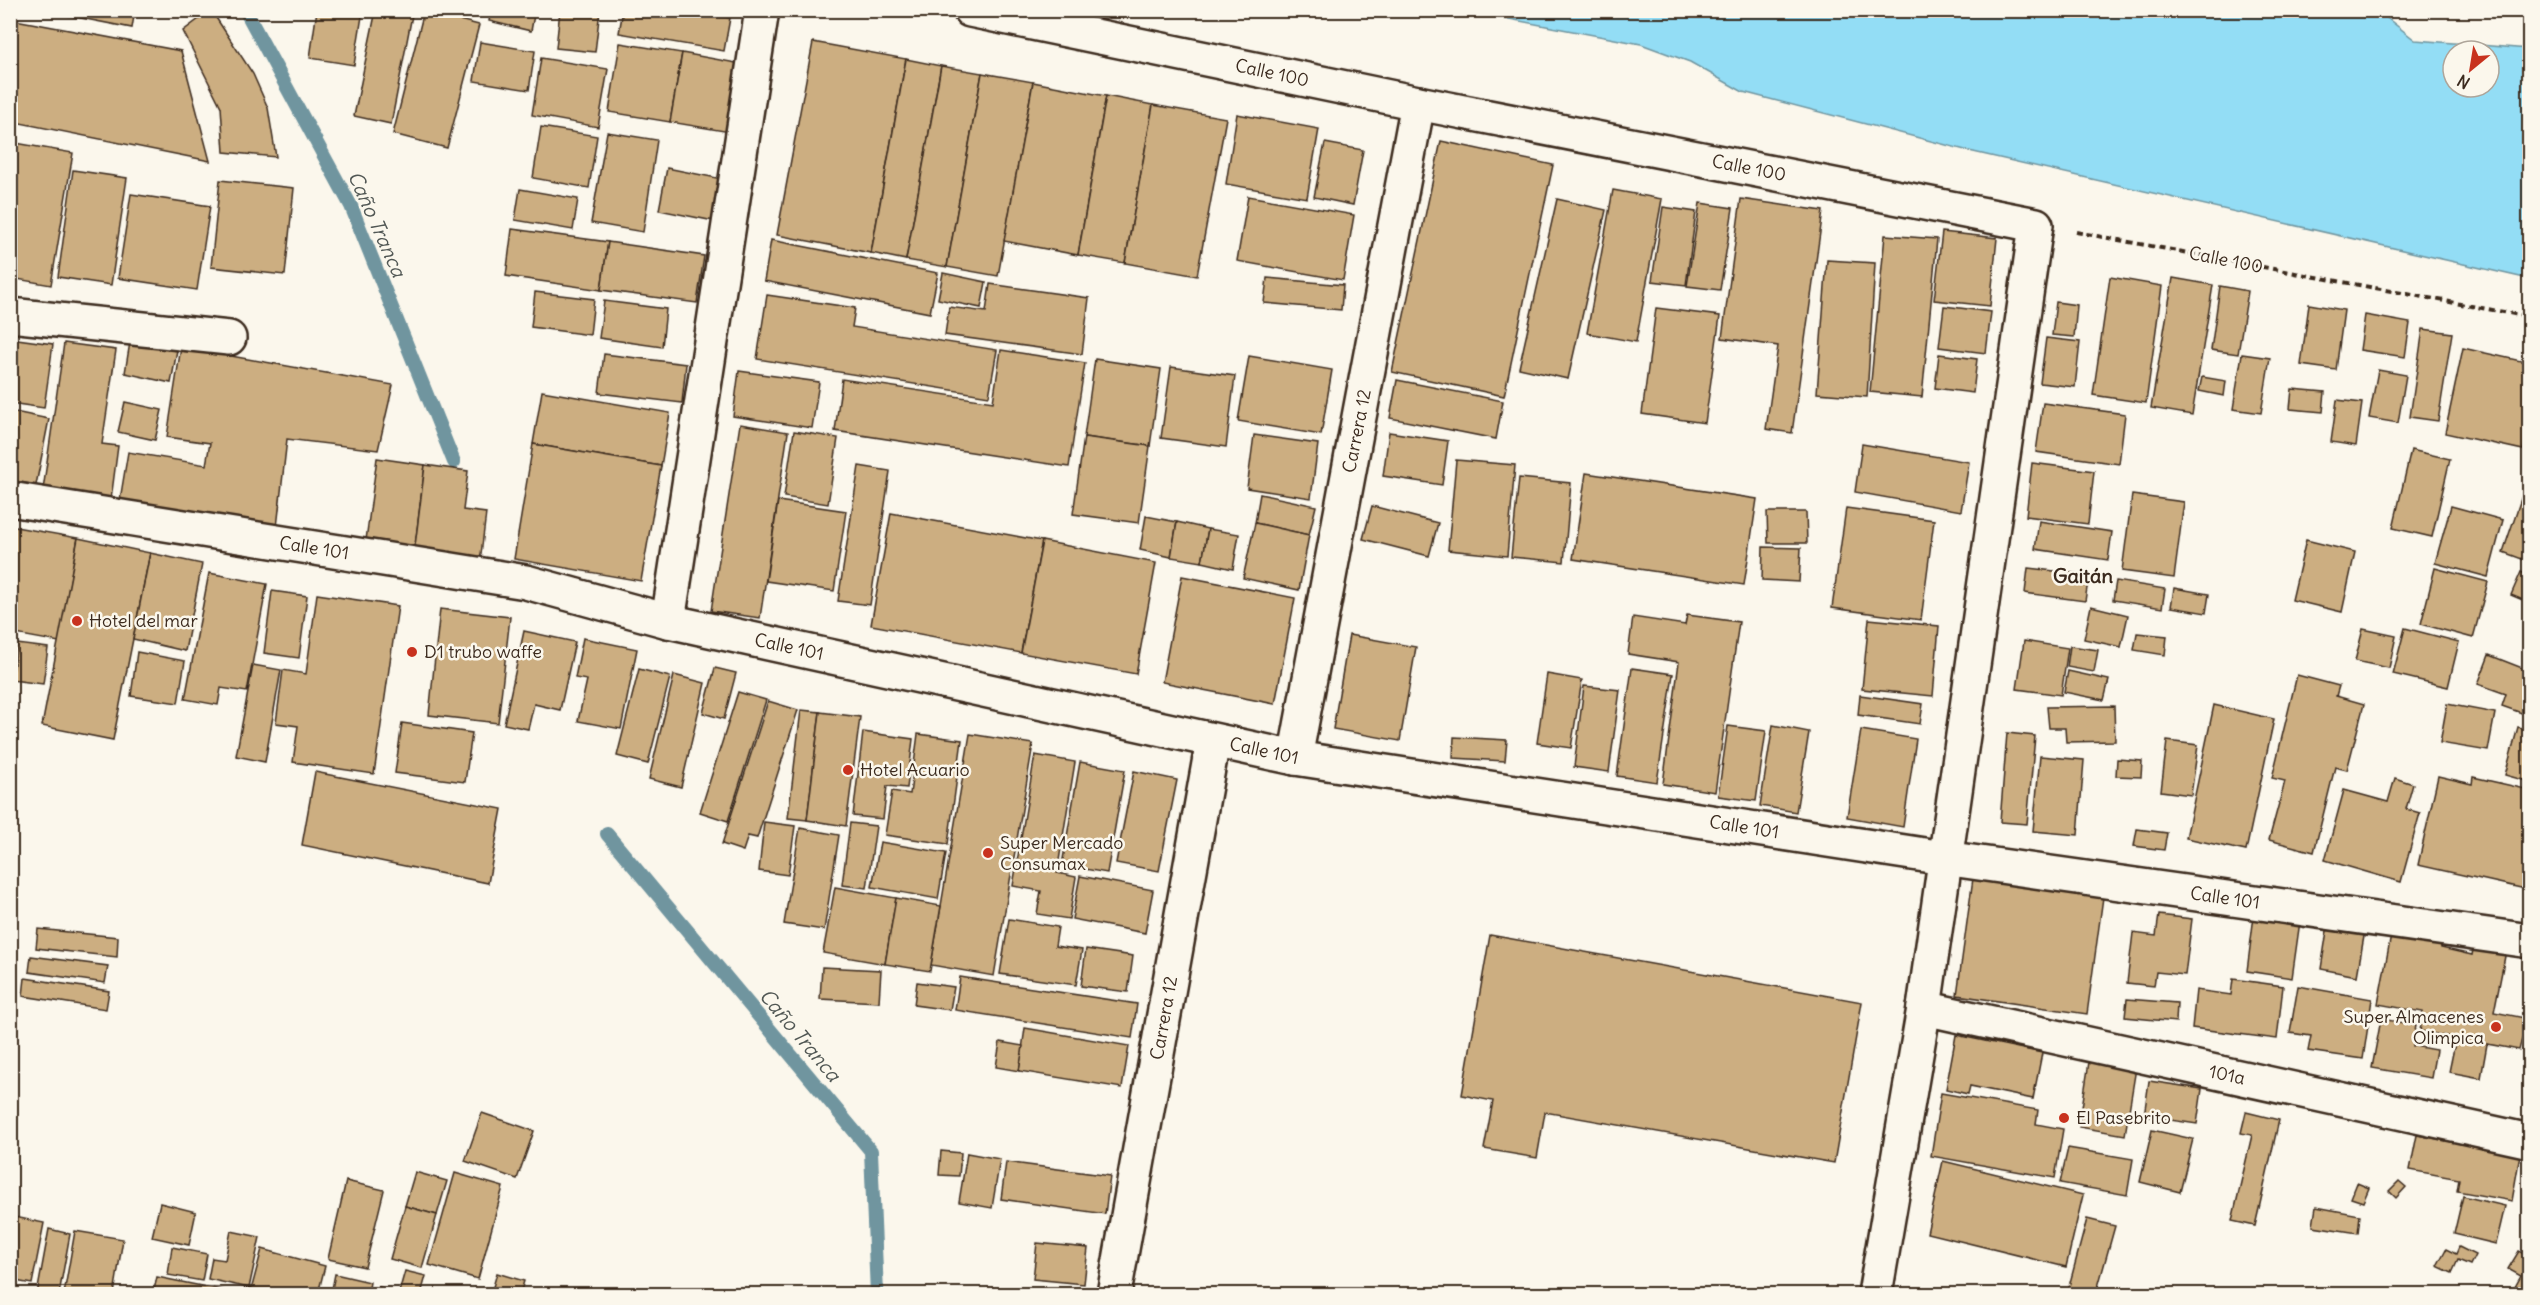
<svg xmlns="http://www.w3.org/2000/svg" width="2540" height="1305" font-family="Delius,sans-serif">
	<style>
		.water { fill: #93ddf5; stroke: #70959f; stroke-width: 1.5; fill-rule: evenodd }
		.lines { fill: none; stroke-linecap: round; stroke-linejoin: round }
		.stream { stroke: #70959f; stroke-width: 14 }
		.building { fill: #ccae81; stroke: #3b2a1e; stroke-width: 1.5 }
		.minor-casing { stroke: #3b2a1e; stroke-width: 38 }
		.path { stroke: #3b2a1e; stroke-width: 4; stroke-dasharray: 6 4.5; stroke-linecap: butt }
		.minor { stroke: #fbf7ec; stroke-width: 33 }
		.poi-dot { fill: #c8321e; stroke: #fbf7ec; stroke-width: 2 }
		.labels { text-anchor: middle; stroke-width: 5; stroke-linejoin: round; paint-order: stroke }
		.street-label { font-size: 18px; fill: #3b2a1e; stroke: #fbf7ec }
		.poi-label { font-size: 18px; fill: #3b2a1e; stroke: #fbf7ec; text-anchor: start }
		.water-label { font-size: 20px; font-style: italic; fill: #515754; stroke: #fbf7ec }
		.neighbourhood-label { font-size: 20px; font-weight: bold; fill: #3b2a1e; stroke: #fbf7ec }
	</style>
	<rect width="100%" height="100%" fill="#fbf7ec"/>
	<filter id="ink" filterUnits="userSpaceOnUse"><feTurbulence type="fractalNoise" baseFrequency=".0167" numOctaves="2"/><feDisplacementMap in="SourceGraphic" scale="12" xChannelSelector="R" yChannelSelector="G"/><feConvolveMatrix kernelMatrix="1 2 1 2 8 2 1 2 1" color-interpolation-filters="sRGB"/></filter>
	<g filter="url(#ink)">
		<!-- water -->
		<path class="water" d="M1467,11H2378L2415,40L2529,49V279L1969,151L1743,92L1690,62L1641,44ZM2453,51H2489V87H2453Z"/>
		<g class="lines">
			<!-- stream -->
			<g class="stream">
				<path d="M245,10L351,206L454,462"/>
				<path d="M607,834L871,1151L877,1294"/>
			</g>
		</g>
		<!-- building -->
		<g class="building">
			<path d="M40,10H135L132,28Z"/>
			<path d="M211,10L253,74L268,108L276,157L224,152L221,107L183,31Z"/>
			<path d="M317,10H363L354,65L310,58Z"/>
			<path d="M376,10H413L391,124L354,116Z"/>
			<path d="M491,10H535L531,31L489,21Z"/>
			<path d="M560,10H600L595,52L556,48Z"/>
			<path d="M623,10H683L730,18L724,51L619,33Z"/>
			<path d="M424,11L479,25L447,148L393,134Z"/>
			<path d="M10,19L181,51L210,161L10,121Z"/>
			<path d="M480,42L535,51L529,90L474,81Z"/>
			<path d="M813,42L906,59L871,253L777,235Z"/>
			<path d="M620,43L682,53L670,122L609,112Z"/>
			<path d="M682,53L742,64L730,132L670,122Z"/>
			<path d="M541,58L608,69L598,127L532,115Z"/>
			<path d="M906,59L941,66L906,260L871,253Z"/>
			<path d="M941,66L982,73L947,267L906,260Z"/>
			<path d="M982,73L1033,82L998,276L947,267Z"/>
			<path d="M1033,82L1106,96L1078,255L1004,241Z"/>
			<path d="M1106,96L1153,105L1125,263L1078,255Z"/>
			<path d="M1153,105L1226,118L1197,276L1125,263Z"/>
			<path d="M1237,114L1319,129L1307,198L1226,184Z"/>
			<path d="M541,127L597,136L589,188L533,178Z"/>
			<path d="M607,132L657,140L643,232L591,223Z"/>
			<path d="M1441,141L1553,165L1504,396L1392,372Z"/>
			<path d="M10,142L73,153L51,285L11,278L14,262L10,261Z"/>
			<path d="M1325,143L1363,150L1353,205L1314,197Z"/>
			<path d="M667,168L722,179L714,221L659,210Z"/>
			<path d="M73,170L127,178L111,285L58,277Z"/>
			<path d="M220,180L294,188L285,275L211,267Z"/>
			<path d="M520,189L578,199L573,230L515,220Z"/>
			<path d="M1613,190L1662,199L1636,342L1587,333Z"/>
			<path d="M131,194L210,206L197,290L118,278Z"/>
			<path d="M1248,196L1354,215L1343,280L1237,261Z"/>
			<path d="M1557,199L1606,210L1568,379L1519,368Z"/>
			<path d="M1741,199L1823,211L1792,433L1766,429L1778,346L1722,338Z"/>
			<path d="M1700,203L1733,208L1720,290L1687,286Z"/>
			<path d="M1663,207L1696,212L1686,285L1652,281Z"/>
			<path d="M512,229L608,242L601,290L506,276Z"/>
			<path d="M1942,232L1997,238L1990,306L1934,300Z"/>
			<path d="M1885,235L1937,239L1922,397L1870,392Z"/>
			<path d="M771,240L938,273L930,313L764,281Z"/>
			<path d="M608,242L704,256L697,303L601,290Z"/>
			<path d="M1827,260L1875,263L1867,397L1817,393Z"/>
			<path d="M943,273L986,282L981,308L938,299Z"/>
			<path d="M2110,277L2162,286L2146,403L2093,395Z"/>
			<path d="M1267,278L1343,285L1341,310L1264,303Z"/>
			<path d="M2173,278L2213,285L2192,415L2151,408Z"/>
			<path d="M990,284L1089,298L1082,354L945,335L949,307L986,312Z"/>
			<path d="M2220,286L2248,291L2238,354L2211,350Z"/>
			<path d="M535,292L594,299L590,335L531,327Z"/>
			<path d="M767,295L855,308L852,327L997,350L989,396L757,359Z"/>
			<path d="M604,301L666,309L662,347L599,338Z"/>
			<path d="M2056,302L2077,305L2074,337L2052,335Z"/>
			<path d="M2309,304L2344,310L2336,370L2301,365Z"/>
			<path d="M1944,306L1991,312L1986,353L1939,347Z"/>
			<path d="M1656,308L1720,316L1705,423L1642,414Z"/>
			<path d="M2365,315L2410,323L2405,357L2360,350Z"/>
			<path d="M2423,329L2452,333L2438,421L2410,417Z"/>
			<path d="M10,338L53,344L44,408L10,403Z"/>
			<path d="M2046,338L2080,342L2075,387L2040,383Z"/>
			<path d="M130,342L177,350L171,383L125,373Z"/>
			<path d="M64,343L116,350L102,444L118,446L110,507L42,497Z"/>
			<path d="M181,347L393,385L378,450L287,439L276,536L118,512L128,452L206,465L210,443L167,437Z"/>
			<path d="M2463,348L2530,363V418L2523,450L2445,433Z"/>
			<path d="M1001,350L1085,363L1069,467L835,431L842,379L993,402Z"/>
			<path d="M604,354L686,364L682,403L599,393Z"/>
			<path d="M1939,354L1977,359L1973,393L1935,388Z"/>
			<path d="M2242,354L2270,358L2261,413L2233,409Z"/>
			<path d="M1249,356L1332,370L1321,435L1238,421Z"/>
			<path d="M1095,359L1161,369L1150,446L1084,437Z"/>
			<path d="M1171,367L1235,376L1226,447L1161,438Z"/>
			<path d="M2378,370L2406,375L2398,423L2369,418Z"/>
			<path d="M739,371L819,382L812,428L733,416Z"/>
			<path d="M2202,377L2226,381L2224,396L2199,391Z"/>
			<path d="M1397,380L1503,401L1496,439L1390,418Z"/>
			<path d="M2292,389L2325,392L2323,412L2290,409Z"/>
			<path d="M542,391L670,413L661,466L533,444Z"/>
			<path d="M2337,400L2362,403L2356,446L2331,442Z"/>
			<path d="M125,402L162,410L155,440L118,432Z"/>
			<path d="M2043,403L2125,414L2119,464L2036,452Z"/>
			<path d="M10,411L49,419L36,485L10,480Z"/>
			<path d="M740,424L788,432L760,618L711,611Z"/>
			<path d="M794,431L838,438L828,504L784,497Z"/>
			<path d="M1389,432L1448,441L1442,485L1383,476Z"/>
			<path d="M1254,435L1318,444L1311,498L1247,488Z"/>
			<path d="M1084,437L1150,446L1139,523L1073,514Z"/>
			<path d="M533,444L661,466L641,581L514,559Z"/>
			<path d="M1862,444L1969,462L1961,511L1855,492Z"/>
			<path d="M2411,450L2450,459L2432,537L2393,528Z"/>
			<path d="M377,458L425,465L413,562L364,555Z"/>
			<path d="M1456,460L1515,465L1507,556L1448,550Z"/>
			<path d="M2032,463L2094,471L2088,524L2026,516Z"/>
			<path d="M425,465L468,471L463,510L486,513L479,571L413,562Z"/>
			<path d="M859,466L890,471L870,605L838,601Z"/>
			<path d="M1586,473L1757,499L1744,585L1573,559Z"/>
			<path d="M1519,478L1571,483L1564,562L1511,557Z"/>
			<path d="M2526,484L2530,485V562L2503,552Z"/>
			<path d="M1260,494L1316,506L1309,535L1255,523Z"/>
			<path d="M2132,495L2184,502L2174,578L2122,571Z"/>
			<path d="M778,501L846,511L834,591L766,581Z"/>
			<path d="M1372,506L1438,523L1429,556L1363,539Z"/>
			<path d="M2451,506L2503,520L2488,577L2435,563Z"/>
			<path d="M1846,508L1934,520L1921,620L1832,608Z"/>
			<path d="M1767,512H1806L1807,543H1768Z"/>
			<path d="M891,513L1042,541L1021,653L871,625Z"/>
			<path d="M1146,516L1177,522L1171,557L1140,550Z"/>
			<path d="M2039,521L2112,532L2108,560L2035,549Z"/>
			<path d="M1177,522L1208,529L1202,562L1171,557Z"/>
			<path d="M1255,523L1309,535L1299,590L1243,578Z"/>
			<path d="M10,526L78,538L59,642L10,633Z"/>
			<path d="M1208,529L1239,534L1233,569L1202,562Z"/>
			<path d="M78,538L150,553L113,740L42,726Z"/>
			<path d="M2306,540L2355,552L2342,612L2292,600Z"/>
			<path d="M1042,541L1156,563L1136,674L1021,653Z"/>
			<path d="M1763,547L1801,548L1799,582L1762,580Z"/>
			<path d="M150,553L202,564L185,651L133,639Z"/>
			<path d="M2028,568L2089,575L2085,601L2025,593Z"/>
			<path d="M2435,568L2488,582L2473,638L2421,624Z"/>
			<path d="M2521,572L2530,576V603L2511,595Z"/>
			<path d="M209,573L267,584L247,692L221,688L218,705L185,699Z"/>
			<path d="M1182,576L1295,598L1275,704L1162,682Z"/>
			<path d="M2116,581L2165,589L2162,608L2113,600Z"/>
			<path d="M2174,588L2209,594L2206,613L2171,607Z"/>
			<path d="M272,591L307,596L299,658L264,653Z"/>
			<path d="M317,594L398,606L374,774L293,762L298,726L276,723L283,670L306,674Z"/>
			<path d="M2091,606L2128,615L2121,647L2084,639Z"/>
			<path d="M440,609L510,617L498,723L429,715Z"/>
			<path d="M1687,615L1739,622L1715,792L1663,784L1679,662L1628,654L1633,617L1685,625Z"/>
			<path d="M1869,619L1939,626L1933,696L1862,689Z"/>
			<path d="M2405,628L2459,642L2448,687L2393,674Z"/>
			<path d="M2363,629L2396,636L2389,668L2355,661Z"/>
			<path d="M524,631L575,642L560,710L534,704L528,729L504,724Z"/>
			<path d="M2137,633L2167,636L2165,655L2134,650Z"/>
			<path d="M1349,635L1416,647L1400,741L1333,729Z"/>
			<path d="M583,638L637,649L621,729L578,721L587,680L575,678Z"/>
			<path d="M2024,641L2068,648L2061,695L2017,689Z"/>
			<path d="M17,644L48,648L43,684L12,680Z"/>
			<path d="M2070,646L2098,650L2094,672L2067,667Z"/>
			<path d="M137,652L185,661L178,703L131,696Z"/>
			<path d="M2489,655L2530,671V716L2502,706L2506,694L2478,684Z"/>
			<path d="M253,665L281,670L265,762L236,756Z"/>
			<path d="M715,668L736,673L724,719L703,713Z"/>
			<path d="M1632,668L1673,674L1657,782L1617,776Z"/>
			<path d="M639,669L670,677L648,764L617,756Z"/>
			<path d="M2068,671L2109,680L2104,700L2064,692Z"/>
			<path d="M1547,674L1582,680L1571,748L1537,743Z"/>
			<path d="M674,675L705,683L681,787L649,779Z"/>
			<path d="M2297,675L2339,686L2336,696L2364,704L2347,770L2335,767L2314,852L2269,840L2285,781L2272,778Z"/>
			<path d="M1584,686L1620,690L1609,772L1574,767Z"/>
			<path d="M738,692L766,700L728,821L700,812Z"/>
			<path d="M1860,695L1923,704L1920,724L1858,715Z"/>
			<path d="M768,701L798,710L757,838L748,836L743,851L722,844Z"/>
			<path d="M2447,704L2495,713L2488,751L2440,743Z"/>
			<path d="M2214,705L2274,719L2246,851L2186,838Z"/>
			<path d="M2114,706L2115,741L2066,742L2065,728H2049L2047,707Z"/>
			<path d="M801,710L820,712L807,820L788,818Z"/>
			<path d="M820,712L860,717L846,826L807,820Z"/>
			<path d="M402,723L472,733L465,782L395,773Z"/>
			<path d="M1773,725L1809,732L1796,812L1760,806Z"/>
			<path d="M1728,726L1766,731L1756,801L1718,796Z"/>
			<path d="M2518,727L2530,730V782L2505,775Z"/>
			<path d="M1861,730L1916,739L1903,827L1847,817Z"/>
			<path d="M863,732L913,739L907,788L887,786L883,819L853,816Z"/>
			<path d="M2007,733L2035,736L2027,824L2000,822Z"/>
			<path d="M918,734L962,740L948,844L885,835L892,791L910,794Z"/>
			<path d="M970,734L1033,744L994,976L931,965Z"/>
			<path d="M1454,737L1507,740L1505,761L1453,758Z"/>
			<path d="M2167,741L2198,745L2191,795L2161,791Z"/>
			<path d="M1035,755L1075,762L1057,873L1076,877L1069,919L1037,914L1041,891L1013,886Z"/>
			<path d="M2040,756L2084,760L2078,835L2033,831Z"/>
			<path d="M2117,759L2142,761L2141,777L2116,776Z"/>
			<path d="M1080,762L1125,770L1107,873L1062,865Z"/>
			<path d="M1134,771L1177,780L1159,871L1116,863Z"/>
			<path d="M315,772L502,809L488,883L302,845Z"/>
			<path d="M2438,776L2472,784L2473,777L2530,790V890L2418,865Z"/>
			<path d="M2395,778L2413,784L2406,809L2420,813L2401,882L2325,860L2344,790L2388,802Z"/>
			<path d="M764,822L795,826L788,875L759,871Z"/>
			<path d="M850,823L876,826L867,888L842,885Z"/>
			<path d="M800,828L839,835L824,930L784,924Z"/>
			<path d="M2137,829L2167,833L2164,850L2134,846Z"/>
			<path d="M880,842L946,853L938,899L872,887Z"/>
			<path d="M1974,871L2104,890L2087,1014L1957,995Z"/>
			<path d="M1080,876L1153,890L1145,933L1072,919Z"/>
			<path d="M835,887L896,898L885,964L823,953Z"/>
			<path d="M896,898L941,906L930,971L885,964Z"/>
			<path d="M2255,908L2301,914L2292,978L2247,971Z"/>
			<path d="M2159,915L2192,919L2185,975L2156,972L2154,986L2127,983L2133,933L2156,936Z"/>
			<path d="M2329,918L2366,925L2357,976L2321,969Z"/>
			<path d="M1009,919L1058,927L1055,946L1082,950L1076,985L1000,974Z"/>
			<path d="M38,929L118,937L117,957L36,948Z"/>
			<path d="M2392,930L2443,939L2441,948L2472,955L2475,940L2507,946L2494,1012L2530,1019V1040L2522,1039L2519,1050L2487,1044L2481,1078L2449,1072L2456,1038L2420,1031L2423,1012L2378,1004Z"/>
			<path d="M1490,935L1862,1002L1834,1163L1545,1112L1537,1158L1484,1149L1493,1101L1462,1095Z"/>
			<path d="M1086,949L1133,956L1128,992L1081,986Z"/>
			<path d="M31,956L108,966L105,983L29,972Z"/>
			<path d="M822,967L881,970L879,1002L820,999Z"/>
			<path d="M960,977L1137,1004L1132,1038L955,1010Z"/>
			<path d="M25,978L109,991L106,1009L23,996Z"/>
			<path d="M2233,979L2283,986L2277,1039L2192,1028L2196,990L2231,995Z"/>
			<path d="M917,982L954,987L950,1010L914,1005Z"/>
			<path d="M2298,986L2372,999L2363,1059L2308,1051L2311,1036L2290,1033Z"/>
			<path d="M2127,999L2177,1003L2176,1022L2125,1017Z"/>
			<path d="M2381,1019L2416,1025L2413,1046L2436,1050L2431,1078L2372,1068Z"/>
			<path d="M1025,1028L1129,1046L1122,1088L1019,1071Z"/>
			<path d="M1956,1035L2042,1053L2033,1099L1970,1086L1968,1094L1946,1089Z"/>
			<path d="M1000,1042L1023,1046L1019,1071L996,1067Z"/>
			<path d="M2089,1062L2136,1068L2125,1135L2079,1127Z"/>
			<path d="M2149,1081L2202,1089L2197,1124L2144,1116Z"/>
			<path d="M1941,1093L2038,1110L2036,1124L2063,1129L2055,1178L1931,1156Z"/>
			<path d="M2246,1112L2279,1120L2255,1226L2232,1221L2252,1135L2241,1133Z"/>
			<path d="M482,1113L534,1131L517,1179L465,1161Z"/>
			<path d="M2152,1130L2193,1139L2180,1192L2140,1182Z"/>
			<path d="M2417,1135L2520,1155L2512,1201L2457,1191L2459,1179L2410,1170Z"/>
			<path d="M2068,1148L2133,1159L2127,1195L2060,1183Z"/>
			<path d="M941,1151L961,1153L959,1176L939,1175Z"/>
			<path d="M967,1153L1000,1159L992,1208L959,1202Z"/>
			<path d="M1943,1161L2083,1195L2066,1267L1927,1233Z"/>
			<path d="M1006,1162L1110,1176L1105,1214L1001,1199Z"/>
			<path d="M415,1172L447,1181L437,1215L405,1206Z"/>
			<path d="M455,1173L503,1187L478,1279L429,1265Z"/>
			<path d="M346,1181L384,1190L365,1267L328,1259Z"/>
			<path d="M2399,1181L2406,1187L2396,1198L2389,1191Z"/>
			<path d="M2357,1183L2369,1188L2363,1202L2351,1198Z"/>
			<path d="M2463,1196L2505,1206L2496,1244L2454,1234Z"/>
			<path d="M160,1203L196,1212L189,1245L152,1237Z"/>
			<path d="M405,1206L437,1215L422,1268L390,1259Z"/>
			<path d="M2316,1207L2360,1215L2358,1233L2313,1226Z"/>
			<path d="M10,1216L44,1223L32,1284L10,1280Z"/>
			<path d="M2087,1219L2115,1226L2096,1294H2067Z"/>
			<path d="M49,1229L70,1234L59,1294H37Z"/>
			<path d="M75,1231L123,1239L114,1294H64Z"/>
			<path d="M231,1231L260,1237L249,1288L208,1279L212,1258L225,1260Z"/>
			<path d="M1037,1243L1088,1248L1084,1284L1033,1279Z"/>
			<path d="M172,1247L207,1254L202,1281L168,1275Z"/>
			<path d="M2459,1247L2475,1255L2470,1265L2458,1260L2452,1273L2437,1266L2446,1249L2456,1254Z"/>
			<path d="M262,1249L325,1266L318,1294H250Z"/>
			<path d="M2519,1251L2530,1258V1294L2515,1287L2521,1276L2508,1269Z"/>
			<path d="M405,1271L426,1276L421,1294H377L379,1287L399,1292Z"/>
			<path d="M497,1273L524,1281L520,1294H491Z"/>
			<path d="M335,1274L370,1282L368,1294H331Z"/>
			<path d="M157,1277L241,1294H153Z"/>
		</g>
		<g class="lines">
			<defs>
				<g id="minor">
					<path d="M970,10L1418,103L2036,225L1924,1008L1875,1294"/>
					<path d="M10,315L229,338"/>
					<path d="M10,499L526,582L668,621L1295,758L1944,858L2530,941"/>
					<path d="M668,621L762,10"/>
					<path d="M1295,758L1418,103"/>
					<path d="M1924,1008L2530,1141"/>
					<path d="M1114,1294L1213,741"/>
				</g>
			</defs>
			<!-- minor casing -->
			<use href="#minor" class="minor-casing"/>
			<!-- path -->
			<path class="path" d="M2076,232L2530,317"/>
			<!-- minor -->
			<use href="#minor" class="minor"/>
		</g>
	</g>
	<!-- markers -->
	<g class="poi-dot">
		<circle cx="77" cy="621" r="6"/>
		<circle cx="412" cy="652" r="6"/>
		<circle cx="848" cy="770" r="6"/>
		<circle cx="988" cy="853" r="6"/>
		<circle cx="2496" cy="1027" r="6"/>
		<circle cx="2064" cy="1118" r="6"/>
	</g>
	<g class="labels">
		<!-- street labels -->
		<g class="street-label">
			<text transform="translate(1272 73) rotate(12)" y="6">Calle 100</text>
			<text transform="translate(1749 168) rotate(11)" y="6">Calle 100</text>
			<text transform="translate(2226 260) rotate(11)" y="6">Calle 100</text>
			<text transform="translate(1357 431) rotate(-79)" y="6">Carrera 12</text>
			<text transform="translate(314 548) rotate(9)" y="6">Calle 101</text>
			<text transform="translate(789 647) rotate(12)" y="6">Calle 101</text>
			<text transform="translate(1264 751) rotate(12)" y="6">Calle 101</text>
			<text transform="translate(1744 827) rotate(9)" y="6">Calle 101</text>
			<text transform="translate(2225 898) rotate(8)" y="6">Calle 101</text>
			<text transform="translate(1164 1018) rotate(-80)" y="6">Carrera 12</text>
			<text transform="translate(2227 1075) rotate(12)" y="6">101a</text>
		</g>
		<!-- poi labels -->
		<g class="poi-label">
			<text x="89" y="627">Hotel del mar</text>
			<text x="424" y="658">D1 trubo waffe</text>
			<text x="860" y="776">Hotel Acuario</text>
			<text x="1000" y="849">Super Mercado<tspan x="1000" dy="21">Consumax</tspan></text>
			<text x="2484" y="1023" text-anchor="end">Super Almacenes<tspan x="2484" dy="21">Olimpica</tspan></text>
			<text x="2076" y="1124">El Pasebrito</text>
		</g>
		<!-- water labels -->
		<g class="water-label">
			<text transform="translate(377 224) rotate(66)" y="7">Caño Tranca</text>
			<text transform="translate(800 1035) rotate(50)" y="7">Caño Tranca</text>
		</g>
		<!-- neighbourhood labels -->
		<g class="neighbourhood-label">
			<text x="2083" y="583">Gaitán</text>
		</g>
	</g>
	<!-- margin -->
	<rect width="2540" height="1305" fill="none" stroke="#fbf7ec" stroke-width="36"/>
	<rect x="18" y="18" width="2504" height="1269" fill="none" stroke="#3b2a1e" stroke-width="2" filter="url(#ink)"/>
	<!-- north arrow -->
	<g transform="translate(2471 69) rotate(210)"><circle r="28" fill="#fbf7ec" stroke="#aea59a" stroke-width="1.5"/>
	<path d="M0-4.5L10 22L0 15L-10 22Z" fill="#c8321e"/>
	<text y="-9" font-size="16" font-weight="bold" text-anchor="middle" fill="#3b2a1e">N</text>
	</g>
</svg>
